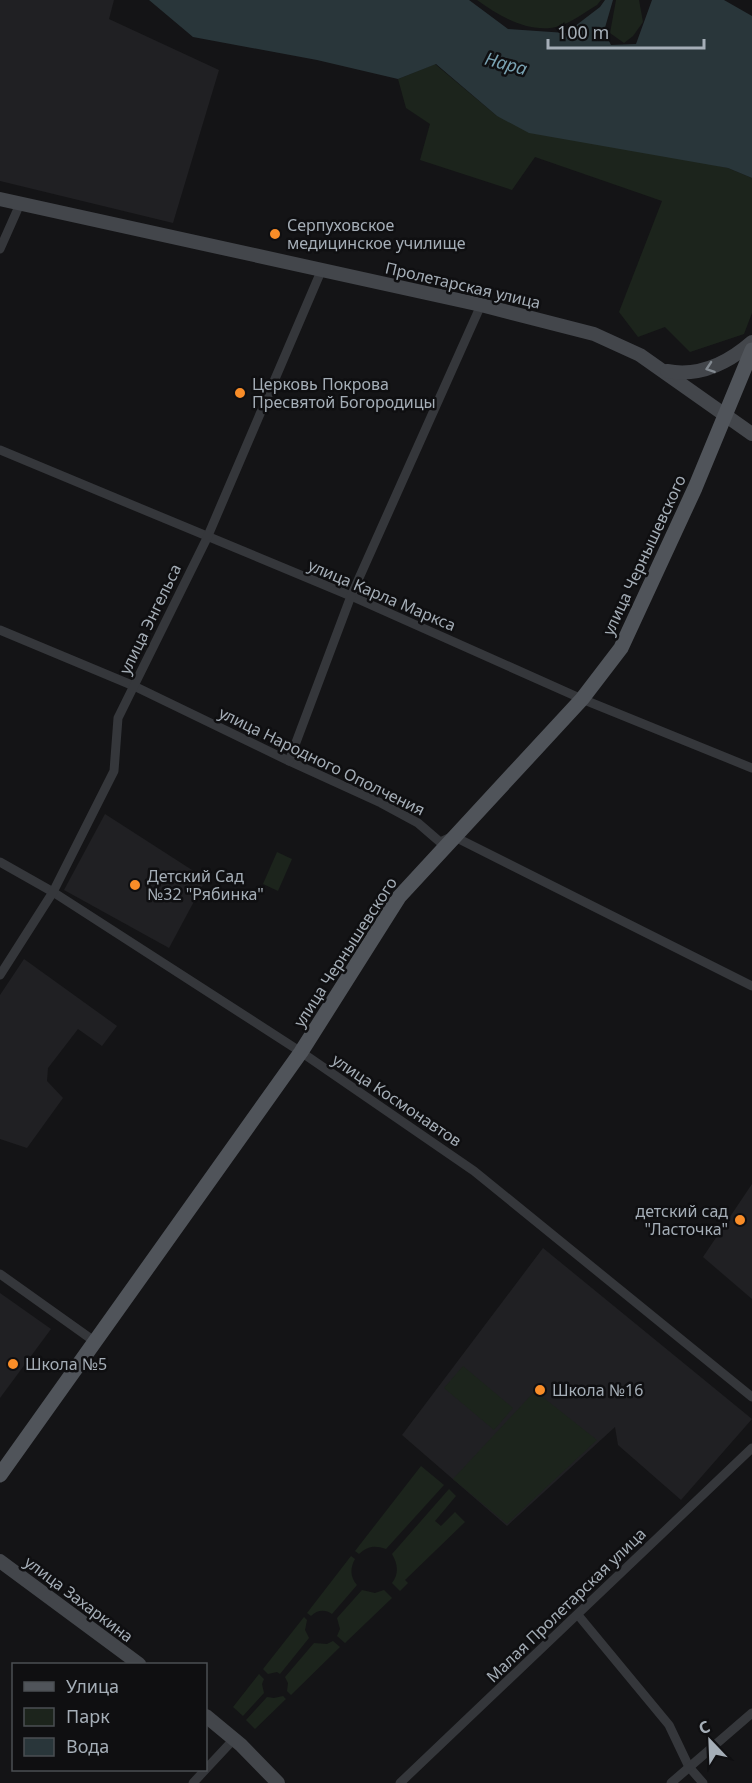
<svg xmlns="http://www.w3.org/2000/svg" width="752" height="1783" font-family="'Noto Sans',sans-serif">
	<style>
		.built { fill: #202023 }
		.green { fill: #1c241c }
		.water { fill: #29363a }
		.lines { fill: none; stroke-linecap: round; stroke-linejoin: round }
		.street { stroke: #35373b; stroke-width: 9 }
		.secondary { stroke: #43464b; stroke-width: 14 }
		.primary { stroke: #50545a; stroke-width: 15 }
		.oneway { stroke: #838a91 }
		.poi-dot { fill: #f98d28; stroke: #0f0f11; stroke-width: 2 }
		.labels { text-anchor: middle; stroke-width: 5; stroke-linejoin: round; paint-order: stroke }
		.poi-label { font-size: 16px; fill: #a5aeb7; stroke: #0f0f11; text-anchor: start }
		.street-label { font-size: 16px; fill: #a5aeb7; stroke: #0f0f11 }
		.water-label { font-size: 18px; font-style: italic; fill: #7aa3b3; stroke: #0f0f11 }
	</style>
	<rect width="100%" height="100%" fill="#141416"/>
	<!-- built -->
	<g class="built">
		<path d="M0,0H114L109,19L219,70L173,223L0,181Z"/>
		<path d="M105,814L206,879L169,948L64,890Z"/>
		<path d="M24,959L117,1026L102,1046L78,1029L48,1068L47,1081L63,1098L27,1148L0,1139V995Z"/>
		<path d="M752,1184V1299L703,1257Z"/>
		<path d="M543,1248L752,1419L681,1500L618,1445L615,1427L507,1526L402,1435Z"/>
		<path d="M0,1293L51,1329L0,1398Z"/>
	</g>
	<!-- green -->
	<g class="green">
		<path d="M477,0H601L597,5C585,12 572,22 560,26C530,35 499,16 477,0Z"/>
		<path d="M616,0H639L643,22L633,36L624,43L610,33Z"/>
		<path d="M435,64L497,116L728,168L752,178V313L744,334L690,352L665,327L638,337L619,312L662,201L535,157L512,190L420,160L430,124L406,108L398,79Z"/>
		<path d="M277,852L292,859L278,891L263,884Z"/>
		<path d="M463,1366L513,1408L494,1430L444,1388Z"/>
		<path d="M535,1391L597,1440L507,1524L453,1479Z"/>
		<path d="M421,1466L444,1485L386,1549C374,1545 368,1546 359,1554L355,1551Z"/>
		<path d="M449,1489L456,1496L435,1521L441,1526L455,1512L465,1522L405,1580L408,1583L400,1591L392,1583C399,1574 398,1564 392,1554Z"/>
		<path d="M351,1556L355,1559C350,1568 350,1577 357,1585L332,1614C325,1609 317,1610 311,1616L307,1613Z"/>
		<path d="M362,1590L375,1593L384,1590L392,1598L345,1643L337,1636L340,1629L337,1618Z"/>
		<path d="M304,1617L307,1620L305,1630L309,1638L280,1674L277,1672L268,1674L263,1669Z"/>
		<path d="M333,1641L340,1647L291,1695L287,1691L288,1683L285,1677L314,1643L327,1644Z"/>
		<path d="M259,1674L264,1679L262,1684L264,1693L243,1716L233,1707Z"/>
		<path d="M283,1696L286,1699L255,1729L246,1720L267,1697L274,1698Z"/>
	</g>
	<!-- water -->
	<path class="water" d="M149,0H469L508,29L566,33L600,7L605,0H613L604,31L611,45L636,44L652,0H724L752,16V178L728,168L529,133L497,116L436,64L398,79L317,60L193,37Z"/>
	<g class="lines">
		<!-- street -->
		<g class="street">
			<path d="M0,249L20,204"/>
			<path d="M0,450L351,596L582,699L752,768"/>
			<path d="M0,630L134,686L289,761L381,803L418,823L440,842L453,836L752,986"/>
			<path d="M289,761L351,596L481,305"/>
			<path d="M0,862L53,892L301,1052L474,1171L752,1397"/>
			<path d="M0,975L53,892L114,771L118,718L207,538L322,269"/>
			<path d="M0,1274L94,1341"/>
			<path d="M578,1615L669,1725L689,1767L703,1783"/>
			<path d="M206,1769L234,1739"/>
			<path d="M193,1783L205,1770"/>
			<path d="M400,1783L752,1448"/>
			<path d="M671,1783L752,1713"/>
		</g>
		<!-- secondary -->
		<g class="secondary">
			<path d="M0,199L481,305L594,334L640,355L752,434"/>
			<path d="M667,371C699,377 728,363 752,342"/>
			<path d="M0,1561L139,1664"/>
			<path d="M206,1716L241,1745L278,1783"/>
		</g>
		<!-- primary -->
		<path class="primary" d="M0,1475L301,1052L399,897L582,699L621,648L695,488L752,350"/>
	</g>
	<!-- one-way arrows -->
	<defs><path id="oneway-chevron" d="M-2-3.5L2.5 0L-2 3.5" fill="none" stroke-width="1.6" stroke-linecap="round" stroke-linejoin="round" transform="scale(1.5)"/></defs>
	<use class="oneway" href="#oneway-chevron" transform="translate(710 368) rotate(161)"/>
	<!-- markers -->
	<g class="poi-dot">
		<circle cx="275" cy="234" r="6"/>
		<circle cx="240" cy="393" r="6"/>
		<circle cx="135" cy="885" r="6"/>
		<circle cx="740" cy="1220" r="6"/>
		<circle cx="13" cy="1364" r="6"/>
		<circle cx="540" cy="1390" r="6"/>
	</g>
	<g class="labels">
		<!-- poi labels -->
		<g class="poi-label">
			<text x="287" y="231">Серпуховское<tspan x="287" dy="18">медицинское училище</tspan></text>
			<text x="252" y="390">Церковь Покрова<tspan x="252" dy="18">Пресвятой Богородицы</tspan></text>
			<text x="147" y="882">Детский Сад<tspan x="147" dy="18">№32 "Рябинка"</tspan></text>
			<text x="728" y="1217" text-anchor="end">детский сад<tspan x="728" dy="18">"Ласточка"</tspan></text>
			<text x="25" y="1370">Школа №5</text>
			<text x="552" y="1396">Школа №16</text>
		</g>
		<!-- street labels -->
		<g class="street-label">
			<text transform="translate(463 285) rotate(13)" y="6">Пролетарская улица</text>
			<text transform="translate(644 555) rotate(-65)" y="6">улица Чернышевского</text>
			<text transform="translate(382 595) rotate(23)" y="6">улица Карла Маркса</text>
			<text transform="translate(150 619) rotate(-64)" y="6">улица Энгельса</text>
			<text transform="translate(322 761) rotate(26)" y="6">улица Народного Ополчения</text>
			<text transform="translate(345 952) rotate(-57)" y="6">улица Чернышевского</text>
			<text transform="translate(397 1100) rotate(34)" y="6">улица Космонавтов</text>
			<text transform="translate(79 1599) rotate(37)" y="6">улица Захаркина</text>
			<text transform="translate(566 1605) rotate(-44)" y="6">Малая Пролетарская улица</text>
		</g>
		<!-- water labels -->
		<g class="water-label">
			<text transform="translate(506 64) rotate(15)" y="6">Нара</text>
		</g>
	</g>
	<!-- legend -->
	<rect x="12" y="1663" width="195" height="108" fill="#0f0f11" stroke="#4b4f53" stroke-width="1.5"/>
	<rect x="24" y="1682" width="30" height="9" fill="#50545a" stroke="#4b4f53" stroke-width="1.5"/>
	<text x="66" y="1693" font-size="18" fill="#a5aeb7">Улица</text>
	<rect x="24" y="1708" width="30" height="18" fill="#1c241c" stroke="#4b4f53" stroke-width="1.5"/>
	<text x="66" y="1723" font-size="18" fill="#a5aeb7">Парк</text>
	<rect x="24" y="1738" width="30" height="18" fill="#29363a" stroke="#4b4f53" stroke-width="1.5"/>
	<text x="66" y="1753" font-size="18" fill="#a5aeb7">Вода</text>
	<!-- north arrow -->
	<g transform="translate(710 1741) rotate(337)" stroke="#0f0f11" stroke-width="4.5" paint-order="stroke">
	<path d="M0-4.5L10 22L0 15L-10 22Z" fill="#a5aeb7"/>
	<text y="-9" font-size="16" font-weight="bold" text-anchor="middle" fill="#a5aeb7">С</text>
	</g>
	<!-- scale -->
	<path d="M548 39v9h156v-9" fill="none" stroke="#a5aeb7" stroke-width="3"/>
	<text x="557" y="39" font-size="18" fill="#a5aeb7" stroke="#0f0f11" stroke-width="4.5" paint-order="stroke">100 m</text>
</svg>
